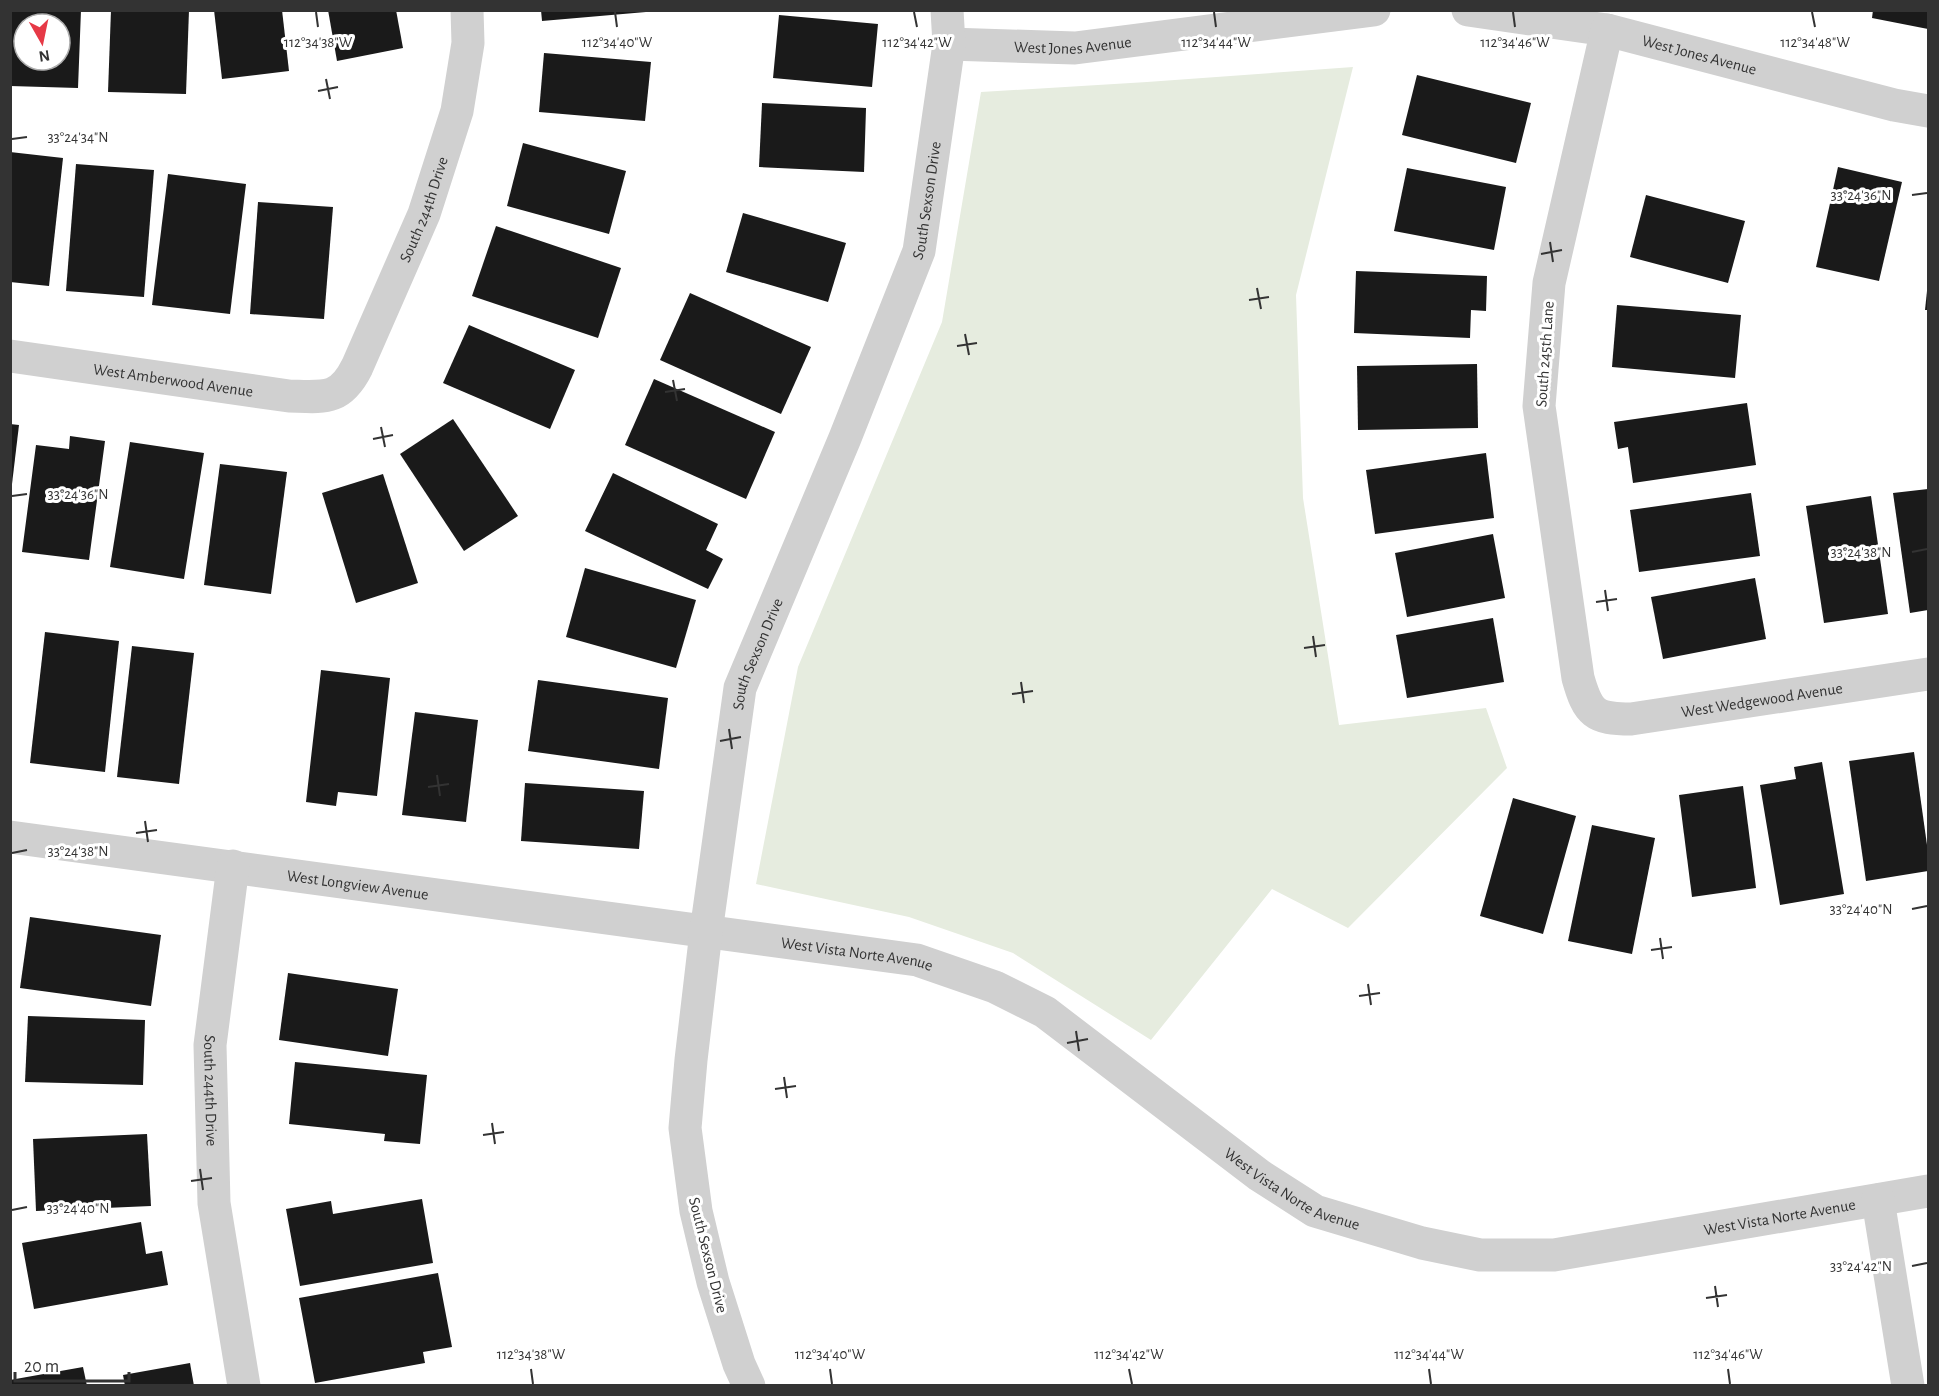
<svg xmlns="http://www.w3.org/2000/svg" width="1939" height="1396" font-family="'Alegreya Sans',sans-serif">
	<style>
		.green { fill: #e6ecdf }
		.building { fill: #1a1a1a; fill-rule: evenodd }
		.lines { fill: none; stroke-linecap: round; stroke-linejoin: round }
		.minor { stroke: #d0d0d0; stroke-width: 33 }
		.ticks { fill: none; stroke: #333; stroke-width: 2 }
		.labels { text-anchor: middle; stroke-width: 6; stroke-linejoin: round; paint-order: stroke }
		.street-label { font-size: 16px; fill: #333; stroke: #fff }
		.ticks-label { font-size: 15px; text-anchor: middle; fill: #333; stroke: #fff; stroke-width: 6; stroke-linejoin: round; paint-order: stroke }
	</style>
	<rect width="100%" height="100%" fill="#fff"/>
	<!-- green -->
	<path class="green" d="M1353,67L1296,295L1303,498L1339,725L1486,708L1507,768L1348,928L1272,889L1151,1040L1013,953L909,917L756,884L798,667L942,322L981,92L1147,82Z"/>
	<!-- building -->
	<g class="building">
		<path d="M10,10H81L78,88L10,86ZM24,24H60V60H24Z"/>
		<path d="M111,10H189L186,94L108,92Z"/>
		<path d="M214,10H282L289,71L222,79Z"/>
		<path d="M328,10H396L403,48L337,61Z"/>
		<path d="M541,10H646V12L542,21Z"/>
		<path d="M1873,10H1928V29L1872,18Z"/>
		<path d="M779,15L878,24L872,87L773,78Z"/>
		<path d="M544,53L651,62L645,121L539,112Z"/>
		<path d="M1417,75L1531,103L1516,163L1402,135Z"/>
		<path d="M762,103L866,108L864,172L759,167Z"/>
		<path d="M523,143L626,171L609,234L507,206Z"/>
		<path d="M10,152L63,158L49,286L10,282Z"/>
		<path d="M76,164L154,170L144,297L66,291Z"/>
		<path d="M1838,167L1902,182L1879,281L1816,267Z"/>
		<path d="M1407,168L1506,187L1494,250L1394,231Z"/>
		<path d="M168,174L246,184L230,314L152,305Z"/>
		<path d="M1646,195L1745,221L1728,283L1630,257Z"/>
		<path d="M258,202L333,207L324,319L250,314Z"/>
		<path d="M743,213L846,243L828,302L726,272Z"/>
		<path d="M496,226L621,268L598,338L472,296Z"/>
		<path d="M1356,271L1487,276L1486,311L1471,310L1470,338L1354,333Z"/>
		<path d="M1927,291H1928V310H1925Z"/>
		<path d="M690,293L811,347L781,414L660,360Z"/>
		<path d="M1617,305L1741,315L1735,378L1612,367Z"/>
		<path d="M469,325L575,370L550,429L443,383Z"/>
		<path d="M1477,364L1478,428L1358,430L1357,366Z"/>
		<path d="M654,379L775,432L746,499L625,445Z"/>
		<path d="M1747,403L1756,465L1633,483L1628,447L1618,449L1614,422Z"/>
		<path d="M453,419L518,516L464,551L400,454Z"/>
		<path d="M10,424L19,425L12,484H10Z"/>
		<path d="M70,436L105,441L89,560L22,552L36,445L69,449Z"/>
		<path d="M130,442L204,453L184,579L110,567Z"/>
		<path d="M1486,453L1494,518L1375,534L1366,470Z"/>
		<path d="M220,464L287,472L271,594L204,585Z"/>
		<path d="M613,473L718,524L706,550L723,559L708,589L585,531Z"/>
		<path d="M383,474L418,583L356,603L322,493Z"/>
		<path d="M1928,489V610L1910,613L1893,493Z"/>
		<path d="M1751,493L1760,556L1639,572L1630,510Z"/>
		<path d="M1871,496L1888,614L1824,623L1806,506Z"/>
		<path d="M1493,534L1505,598L1407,617L1395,553Z"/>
		<path d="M585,568L696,600L676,668L566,637Z"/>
		<path d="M1755,578L1766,639L1663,659L1651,597Z"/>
		<path d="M1493,618L1504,682L1407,698L1396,635Z"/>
		<path d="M45,632L119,641L105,772L30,763Z"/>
		<path d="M132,646L194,653L179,784L117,777Z"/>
		<path d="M321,670L390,678L377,796L338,792L336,806L306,802Z"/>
		<path d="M538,680L668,698L659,769L528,751Z"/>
		<path d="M415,712L478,720L466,822L402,815Z"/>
		<path d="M1914,752L1928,852V871L1866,881L1849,761Z"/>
		<path d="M1822,762L1844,894L1780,905L1760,785L1796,779L1794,767Z"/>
		<path d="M525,783L644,791L639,849L521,841Z"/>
		<path d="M1743,786L1756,888L1692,897L1679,795Z"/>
		<path d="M1513,798L1576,816L1543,934L1480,916Z"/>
		<path d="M1592,825L1655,838L1632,954L1568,941Z"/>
		<path d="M30,917L161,935L151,1006L20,988Z"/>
		<path d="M288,973L398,989L388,1056L279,1040Z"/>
		<path d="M28,1016L145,1020L143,1085L25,1082Z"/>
		<path d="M295,1062L427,1075L420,1144L384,1141L385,1134L289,1124Z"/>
		<path d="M147,1134L151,1206L36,1211L33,1139Z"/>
		<path d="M422,1199L433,1263L300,1286L286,1209L331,1201L333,1214Z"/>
		<path d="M141,1222L146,1254L162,1251L168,1285L34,1309L22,1243Z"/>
		<path d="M438,1273L452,1347L423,1352L425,1363L315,1383L299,1298Z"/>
		<path d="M190,1363L194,1386H125L123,1375Z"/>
		<path d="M83,1367L87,1386H10V1380Z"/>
	</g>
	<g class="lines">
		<!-- minor -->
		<g class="minor">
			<path id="s1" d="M1468,10L1607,30L1894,105L1928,111"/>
			<path id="s2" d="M1607,30L1549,283L1539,406L1578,678C1588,713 1594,719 1631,719L1928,674"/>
			<path id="s3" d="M949,44L1075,48L1374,10"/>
			<path id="s4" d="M10,356L289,396C324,397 340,401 357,367L424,214L457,111L468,43L467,10"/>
			<path id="s5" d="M10,837L917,960L995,987L1045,1012L1259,1175L1315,1211L1422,1243L1480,1255H1554L1928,1191"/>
			<path id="s6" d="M233,866L210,1045L214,1203L244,1386"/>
			<path d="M1878,1200L1908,1386"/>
			<path id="s7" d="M749,1386L739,1364L713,1282L696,1211L685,1128L691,1060L706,932L740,688L845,438L919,251L949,44L947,10"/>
		</g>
	</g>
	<!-- ticks -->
	<path class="ticks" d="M316,12L318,27M615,12L617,27M914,12L917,27M1214,12L1216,27M1513,12L1515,27M1812,12L1815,27M326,79L330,99M318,91L338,87M12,139L27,137M1912,195L1927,193M1550,242L1553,262M1541,254L1562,250M1257,288L1261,309M1249,300L1269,297M965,334L969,355M957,346L977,343M673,380L677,401M665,392L685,389M381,427L385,447M373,439L393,435M12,496L27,494M1912,552L1927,549M1605,590L1608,611M1596,602L1617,599M1313,636L1316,657M1304,648L1325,645M1021,682L1024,703M1012,694L1033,691M729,729L732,749M720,741L741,737M437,775L440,796M428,787L449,784M145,821L148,842M136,833L157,830M12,853L27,850M1912,909L1927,906M1660,938L1663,959M1651,950L1672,947M1368,984L1371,1005M1359,996L1380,993M1076,1031L1079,1051M1067,1043L1088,1039M784,1077L787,1098M775,1089L796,1086M492,1123L495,1144M483,1135L504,1132M200,1169L203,1190M191,1181L212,1178M12,1210L27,1207M1912,1266L1927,1263M1715,1286L1718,1307M1706,1298L1727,1295M531,1369L533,1384M830,1369L832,1384M1129,1369L1132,1384M1429,1369L1431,1384M1728,1369L1730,1384"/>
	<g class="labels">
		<!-- street labels -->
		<g class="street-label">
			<text dy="6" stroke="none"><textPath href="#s3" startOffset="124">West Jones Avenue</textPath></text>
			<text dy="6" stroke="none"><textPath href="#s1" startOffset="236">West Jones Avenue</textPath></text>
			<text dy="6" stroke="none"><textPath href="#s7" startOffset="1234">South Sexson Drive</textPath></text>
			<text dy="6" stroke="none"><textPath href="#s4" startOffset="534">South 244th Drive</textPath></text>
			<text transform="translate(1544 354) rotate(-86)" y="6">South 245th Lane</text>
			<text dy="6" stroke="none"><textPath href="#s4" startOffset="165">West Amberwood Avenue</textPath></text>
			<text dy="6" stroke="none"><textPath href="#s7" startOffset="748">South Sexson Drive</textPath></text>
			<text dy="6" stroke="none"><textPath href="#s2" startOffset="866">West Wedgewood Avenue</textPath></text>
			<text dy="6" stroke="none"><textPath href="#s5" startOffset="351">West Longview Avenue</textPath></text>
			<text dy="6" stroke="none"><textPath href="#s5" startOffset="855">West Vista Norte Avenue</textPath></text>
			<text dy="6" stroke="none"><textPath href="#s6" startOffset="226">South 244th Drive</textPath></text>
			<text dy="6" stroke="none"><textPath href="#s5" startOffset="1359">West Vista Norte Avenue</textPath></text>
			<text dy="6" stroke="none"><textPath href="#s5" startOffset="1863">West Vista Norte Avenue</textPath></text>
			<text transform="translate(709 1255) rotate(76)" y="6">South Sexson Drive</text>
		</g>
	</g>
	<g class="ticks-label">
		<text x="1815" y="47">112°34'48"W</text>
		<text x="318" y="47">112°34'38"W</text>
		<text x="617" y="47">112°34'40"W</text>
		<text x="917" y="47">112°34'42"W</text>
		<text x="1216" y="47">112°34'44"W</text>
		<text x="1515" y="47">112°34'46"W</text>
		<text x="78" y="142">33°24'34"N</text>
		<text x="1861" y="200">33°24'36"N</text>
		<text x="78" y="499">33°24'36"N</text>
		<text x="1861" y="557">33°24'38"N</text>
		<text x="78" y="856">33°24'38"N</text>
		<text x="1861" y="914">33°24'40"N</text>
		<text x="78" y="1213">33°24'40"N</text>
		<text x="1861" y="1271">33°24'42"N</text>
		<text x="531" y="1359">112°34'38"W</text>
		<text x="830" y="1359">112°34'40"W</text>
		<text x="1129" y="1359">112°34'42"W</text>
		<text x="1429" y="1359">112°34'44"W</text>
		<text x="1728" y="1359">112°34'46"W</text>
	</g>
	<!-- border -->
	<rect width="1939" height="1396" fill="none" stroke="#333333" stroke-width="24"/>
	<!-- north arrow -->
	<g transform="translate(42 42) rotate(171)"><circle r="28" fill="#ffffff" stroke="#adadad" stroke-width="1.5"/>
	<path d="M0-4.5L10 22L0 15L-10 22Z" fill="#e63946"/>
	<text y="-9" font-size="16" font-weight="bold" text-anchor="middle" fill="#333333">N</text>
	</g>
	<!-- scale -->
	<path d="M15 1372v9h114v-9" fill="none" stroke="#333333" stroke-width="3"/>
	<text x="24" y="1372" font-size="18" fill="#333333" stroke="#ffffff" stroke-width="4.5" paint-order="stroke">20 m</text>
</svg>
